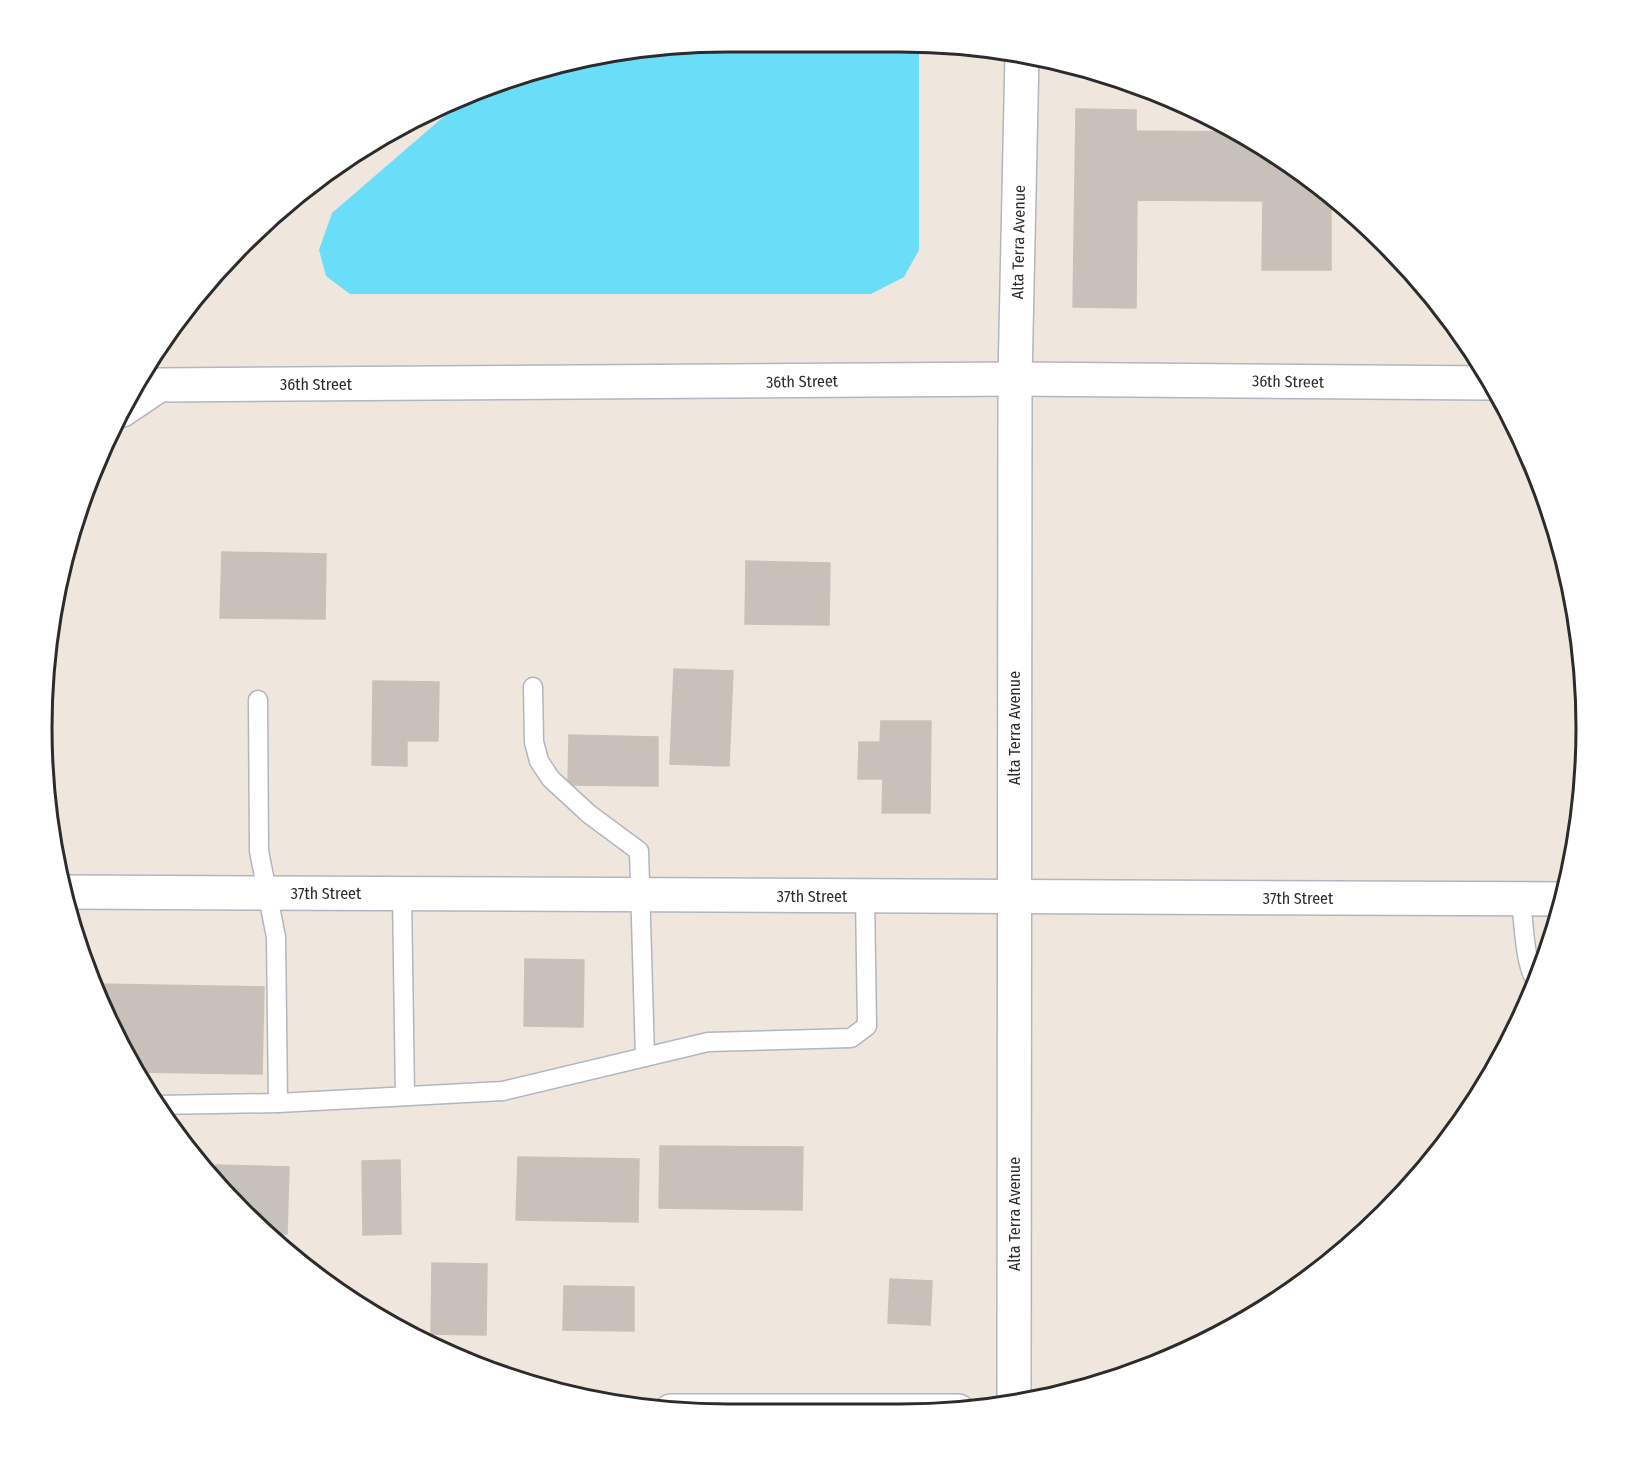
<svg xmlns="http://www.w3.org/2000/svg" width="1628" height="1457" font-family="'Fira Sans Condensed',sans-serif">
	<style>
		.water { fill: #6adef8 }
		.building { fill: #c7c1b9; stroke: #cbc2b7; stroke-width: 1.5 }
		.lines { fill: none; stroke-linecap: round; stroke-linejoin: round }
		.service-casing { stroke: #b2b6c1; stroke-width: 21 }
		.minor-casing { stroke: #b2b6c1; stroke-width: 36 }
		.service { stroke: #fff; stroke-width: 18 }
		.minor { stroke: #fff; stroke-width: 33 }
		.labels { text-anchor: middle; stroke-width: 6; stroke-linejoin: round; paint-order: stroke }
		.street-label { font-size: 16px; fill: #2c2c2c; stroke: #fff }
		.rim { fill: none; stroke: #2c2c2c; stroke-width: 3 }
	</style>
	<rect width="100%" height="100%" fill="#efe6de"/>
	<!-- water -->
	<path class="water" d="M729,42L919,43V250L904,277L871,294H350L326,276L319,250L332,213L463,100L594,55Z"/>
	<!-- building -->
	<g class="building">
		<path d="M1076,109L1136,110V131L1239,132L1243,134L1331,197V270H1262L1263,201L1137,200L1136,308L1073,307Z"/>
		<path d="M222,552L326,554L325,619L220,618Z"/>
		<path d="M746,561L830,563L829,625L745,624Z"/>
		<path d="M674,669L733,671L729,766L670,764Z"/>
		<path d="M373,681L439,682L438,741H407V766L372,765Z"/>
		<path d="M881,721H931L930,813H882L883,779H858L859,742H880Z"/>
		<path d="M569,735L658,737V786L568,785Z"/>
		<path d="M525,959L584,960L583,1027L524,1026Z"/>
		<path d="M95,984L264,987L262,1074L138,1072L113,1032Z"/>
		<path d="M660,1146L803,1147L802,1210L659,1208Z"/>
		<path d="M518,1157L639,1159L638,1222L516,1220Z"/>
		<path d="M400,1160L401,1234L363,1235L362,1161Z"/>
		<path d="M216,1165L289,1167L287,1234H272L216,1179Z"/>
		<path d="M432,1263L487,1264L486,1335L431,1334Z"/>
		<path d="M890,1279L932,1281L930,1325L888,1323Z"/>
		<path d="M564,1286L634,1287V1331L563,1330Z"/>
	</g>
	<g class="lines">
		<defs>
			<g id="service">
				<path d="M533,687L534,742L539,761L551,779L589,814L639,851L645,1057"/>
				<path d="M402,893L405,1096"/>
				<path d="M1521,899C1523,915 1525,970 1536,980"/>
				<path d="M278,1103L503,1091L708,1042L851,1038L867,1026L865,896"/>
				<path d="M158,1105L278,1103L276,937L259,851L258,700"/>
			</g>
			<g id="minor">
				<path d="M122,410L159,385L1015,379L1489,383"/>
				<path d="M64,892L1561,899"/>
				<path d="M1014,1402L1015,379L1022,54"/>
				<path d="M671,1411H958"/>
			</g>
		</defs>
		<!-- service casing -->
		<use href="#service" class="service-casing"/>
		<!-- minor casing -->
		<use href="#minor" class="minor-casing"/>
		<!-- service -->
		<use href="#service" class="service"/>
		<!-- minor -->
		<use href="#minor" class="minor"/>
	</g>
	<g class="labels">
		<!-- street labels -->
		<g class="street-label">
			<text transform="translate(1018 242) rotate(-89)" y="6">Alta Terra Avenue</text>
			<text transform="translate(802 381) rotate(-1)" y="6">36th Street</text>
			<text transform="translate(1288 381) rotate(1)" y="6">36th Street</text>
			<text x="316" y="390">36th Street</text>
			<text transform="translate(1014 728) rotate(-90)" y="6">Alta Terra Avenue</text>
			<text x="326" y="899">37th Street</text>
			<text x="812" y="902">37th Street</text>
			<text x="1298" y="904">37th Street</text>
			<text transform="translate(1014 1214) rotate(-90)" y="6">Alta Terra Avenue</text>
		</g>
	</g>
	<!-- crop -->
	<path d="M0 0H1628V1457H0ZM728 52H900A676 676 0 0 1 1576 728V728A676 676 0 0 1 900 1404H728A676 676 0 0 1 52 728V728A676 676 0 0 1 728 52Z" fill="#fff" fill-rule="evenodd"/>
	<path class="rim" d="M728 52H900A676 676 0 0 1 1576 728V728A676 676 0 0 1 900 1404H728A676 676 0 0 1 52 728V728A676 676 0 0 1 728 52Z"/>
</svg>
